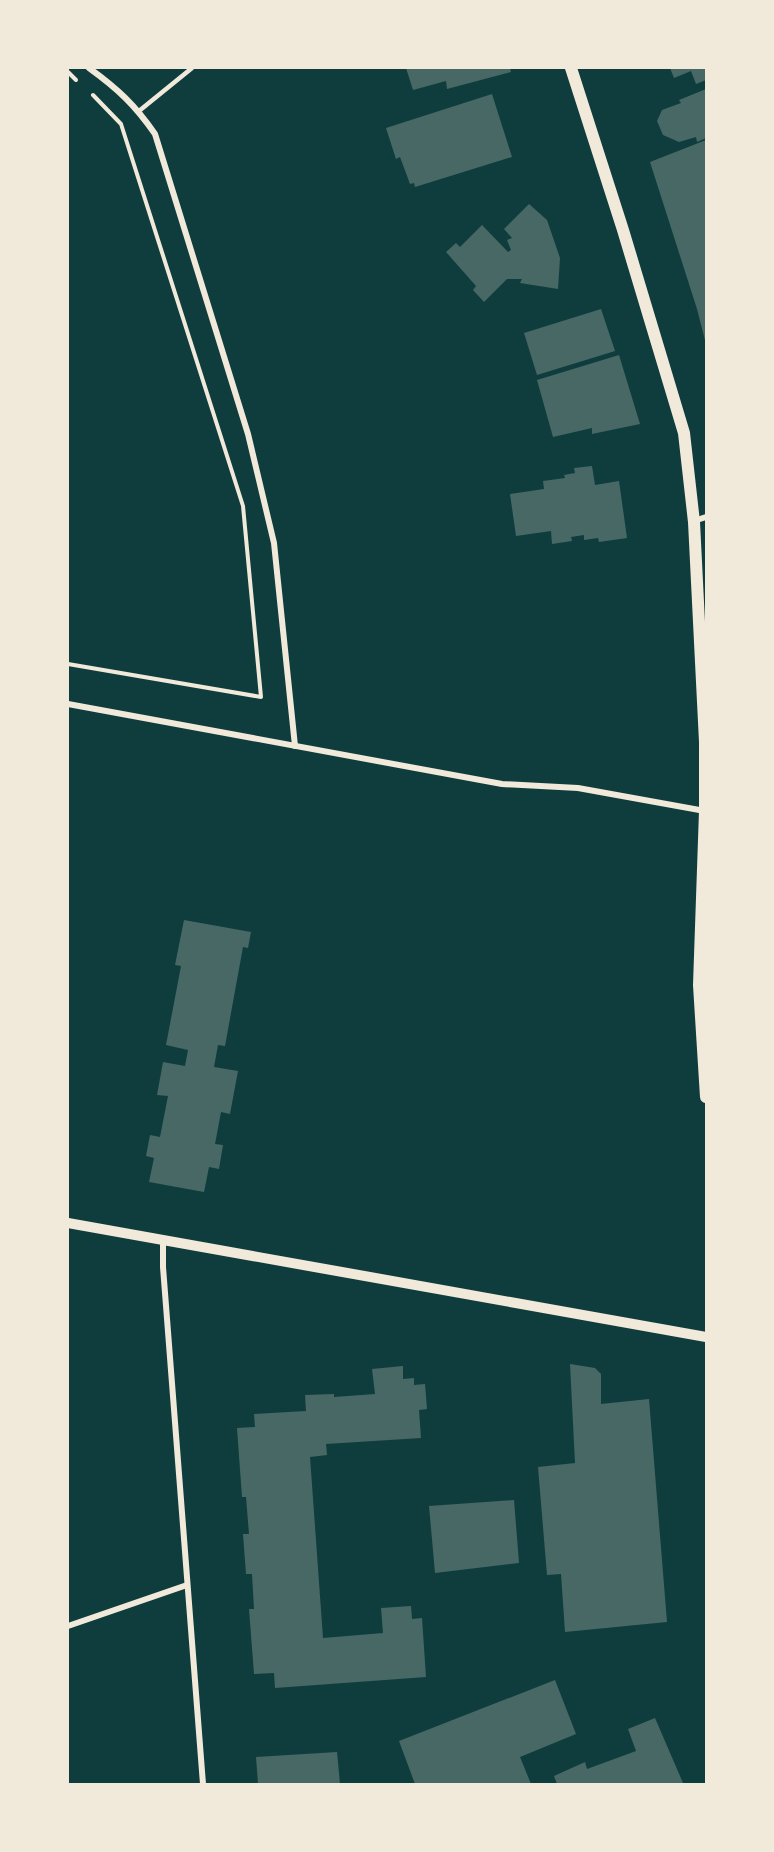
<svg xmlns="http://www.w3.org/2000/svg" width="774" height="1852" font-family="'DejaVu Sans',sans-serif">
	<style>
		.building { fill: #486865 }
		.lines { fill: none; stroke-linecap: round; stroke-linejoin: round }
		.path { stroke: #f1e9da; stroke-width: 4 }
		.service { stroke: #f1e9da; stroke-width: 4.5 }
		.minor { stroke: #f1e9da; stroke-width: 6 }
		.tertiary { stroke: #f1e9da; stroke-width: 10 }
		.secondary { stroke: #f1e9da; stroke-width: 12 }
	</style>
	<rect width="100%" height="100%" fill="#0f3d3e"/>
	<!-- building -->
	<g class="building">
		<path d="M406,68H510L511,72L447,89L446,81L413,90Z"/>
		<path d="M670,68H706V80L696,84L691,71L674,78Z"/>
		<path d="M706,89V138L697,142L696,137L679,142L663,135L657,121L662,110L681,103L679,100Z"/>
		<path d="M492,94L512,157L415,187L414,183L410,184L400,157L396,159L386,128Z"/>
		<path d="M706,140V344L697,309L650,162Z"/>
		<path d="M529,204L547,220L560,258L558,289L520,283L522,279H507L484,302L473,290L476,286L446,252L456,243L460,247L482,225L508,252L511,250L507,240L512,238L504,229Z"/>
		<path d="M601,309L615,351L537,375L524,333Z"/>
		<path d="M619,355L640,424L592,434V428L553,437L537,380Z"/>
		<path d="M592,466L595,485L619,481L627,538L599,542L598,538L584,540V535L571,537L572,541L552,544L551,531L516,536L510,494L544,489L543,481L565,478L564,475L575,473L574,468Z"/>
		<path d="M184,920L251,932L248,948L243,947L225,1046L218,1045L214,1067L238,1071L230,1114L221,1112L215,1144L223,1145L219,1169L209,1167L204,1192L149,1182L154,1158L146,1156L150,1135L160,1137L168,1096L157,1095L163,1062L185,1066L188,1050L166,1045L181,966L175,965Z"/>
		<path d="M570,1364L595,1368L601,1374V1404L649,1399L667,1622L565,1632L561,1574L547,1575L538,1467L575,1463Z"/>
		<path d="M403,1366V1379L414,1378V1385L425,1384L427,1409L419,1410L421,1438L326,1444L327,1455L310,1457L323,1638L383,1633L381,1608L411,1606L412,1619L422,1618L426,1677L275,1688L274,1673L254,1674L249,1609H254L252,1574H246L243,1534H249L246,1497H242L237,1428L255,1427L254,1414L306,1411L305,1395L334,1394V1397L375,1394L372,1369Z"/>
		<path d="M514,1500L519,1563L435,1573L429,1506Z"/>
		<path d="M555,1680L576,1734L520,1757L531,1784H415L399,1741Z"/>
		<path d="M655,1718L683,1783L557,1784L554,1776L585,1762L587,1769L636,1751L628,1729Z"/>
		<path d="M337,1752L340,1784H258L256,1757Z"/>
	</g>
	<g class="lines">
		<!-- path -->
		<g class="path">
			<path d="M68,72L76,80"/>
			<path d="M68,664L261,697L243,506L121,124L93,95"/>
		</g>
		<!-- service -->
		<path class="service" d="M139,111L192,68"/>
		<!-- minor -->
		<g class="minor">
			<path d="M89,68C118,89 135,105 155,134L248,434L274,543L295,746"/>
			<path d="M694,521L706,517"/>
			<path d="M68,704L502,784L578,788L705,811"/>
			<path d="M163,1241V1267L203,1784"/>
			<path d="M68,1626L187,1585"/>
		</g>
		<!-- tertiary -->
		<path class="tertiary" d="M68,1223L706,1337"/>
		<!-- secondary -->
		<path class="secondary" d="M571,68L623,230L684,433L694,522L705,742V811L699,985L706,1097"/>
	</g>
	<!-- border -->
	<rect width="774" height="1852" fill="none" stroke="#f1e9da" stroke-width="138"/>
</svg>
